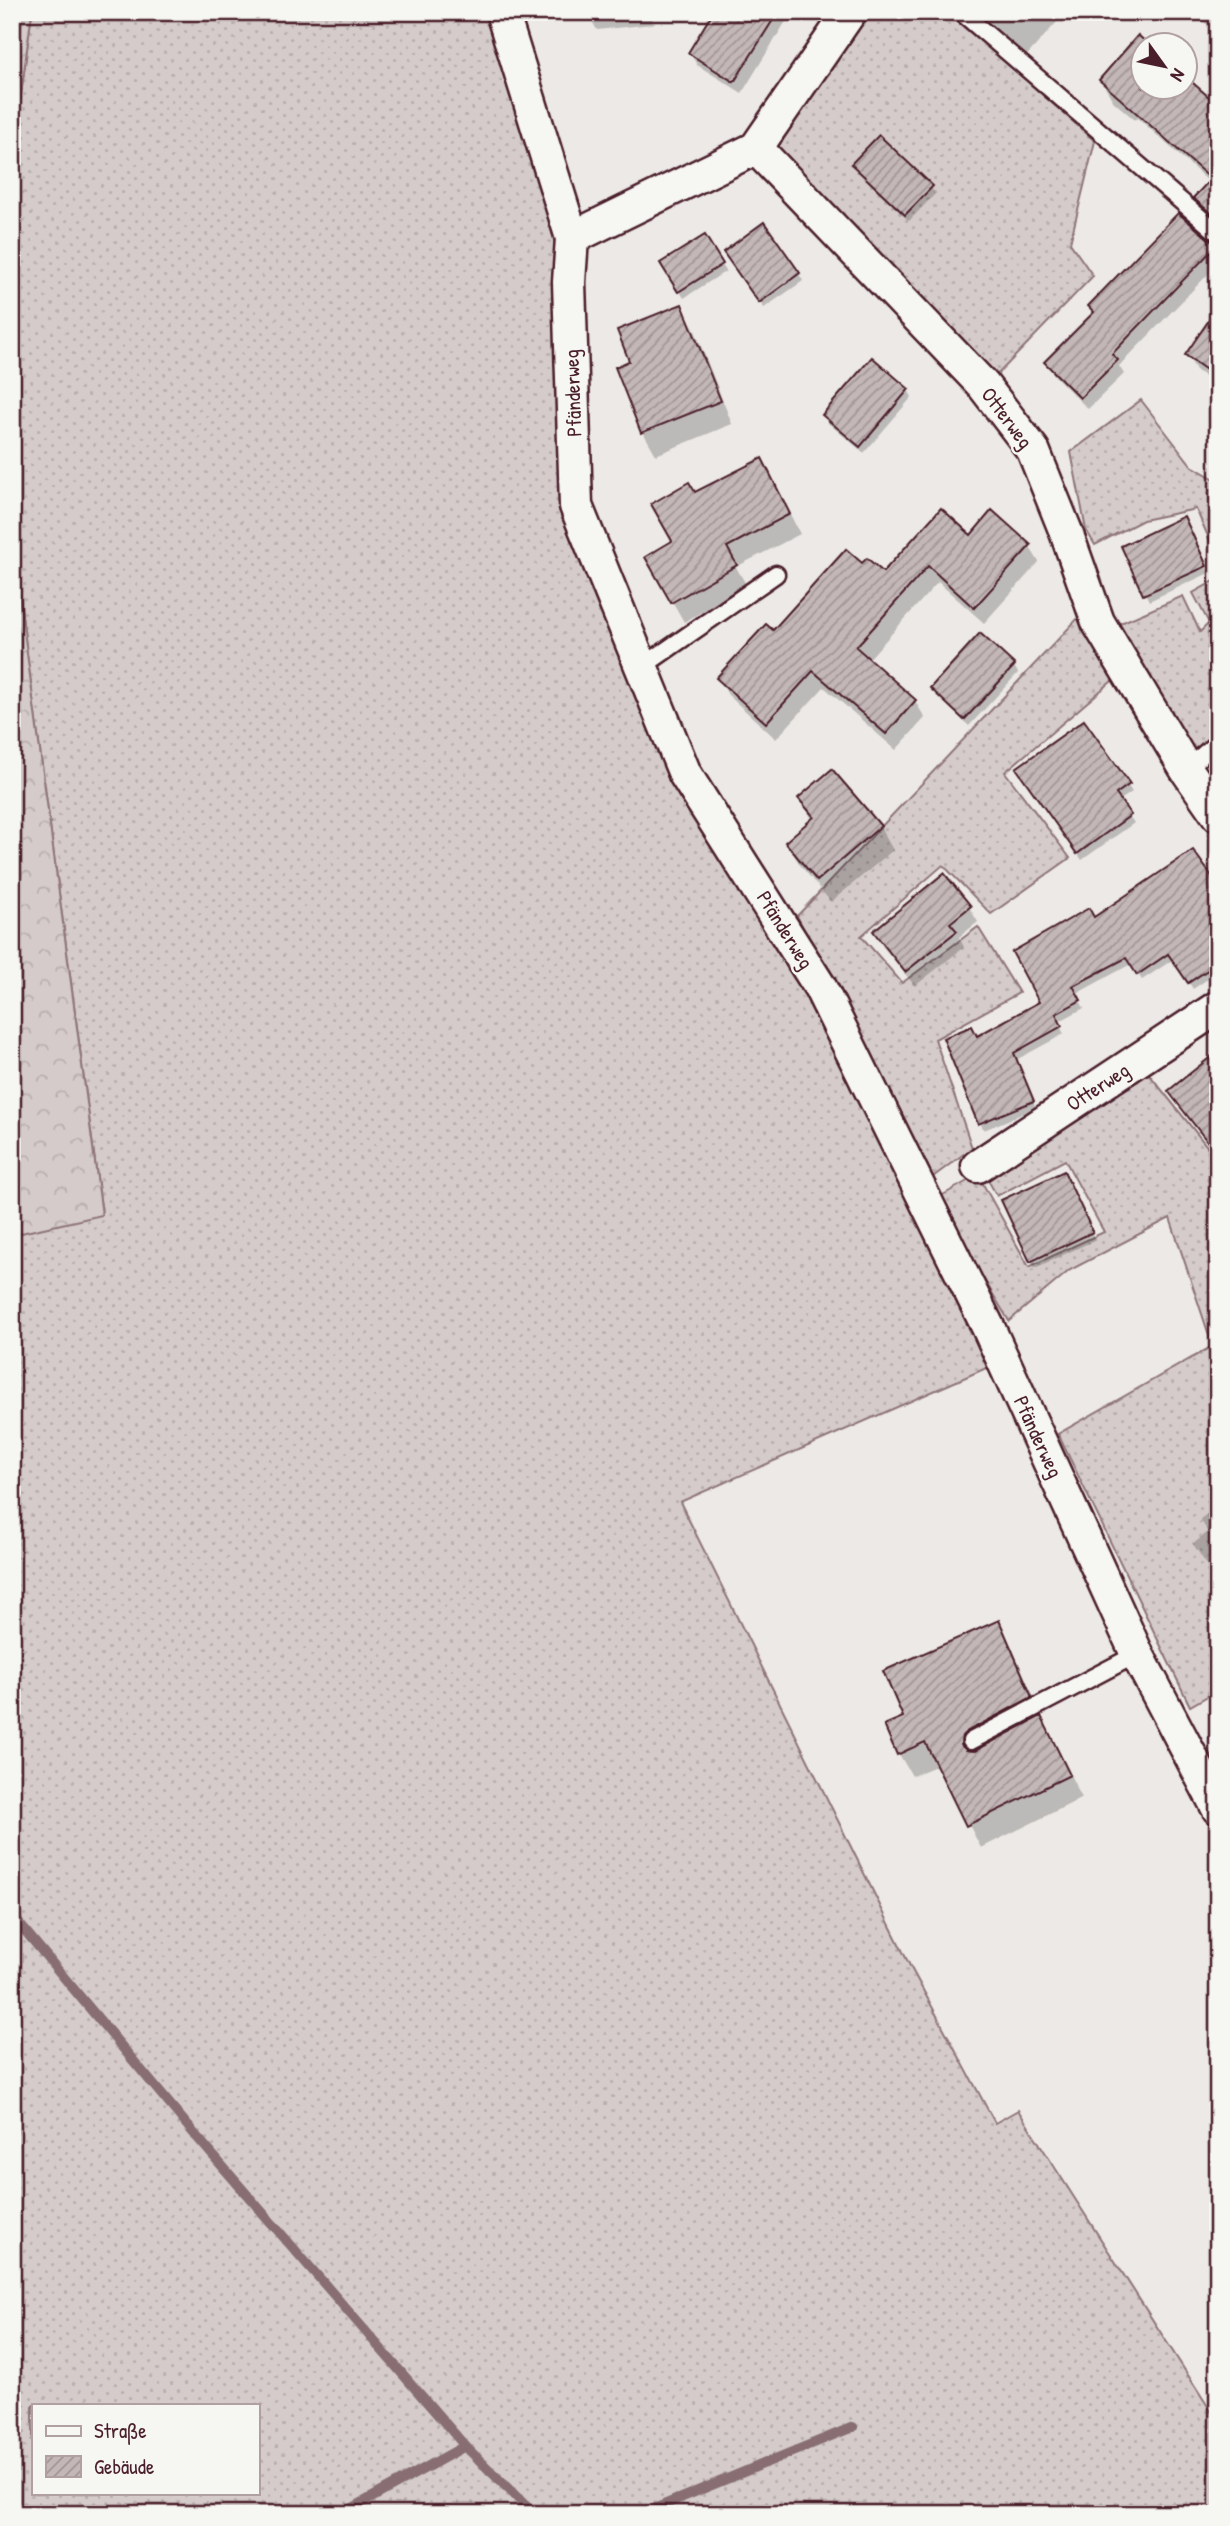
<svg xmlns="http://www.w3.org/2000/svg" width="1230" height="2526" font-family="'Patrick Hand',sans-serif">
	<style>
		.grass { fill: url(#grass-dots); stroke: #8f757a; stroke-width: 2; fill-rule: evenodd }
		.forest { fill: url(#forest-crowns); stroke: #8f757a; stroke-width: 2 }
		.shadow { fill: #0003 }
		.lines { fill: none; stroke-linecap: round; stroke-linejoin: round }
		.stream { stroke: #886e73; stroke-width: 10 }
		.building { fill: url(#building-hatch); stroke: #4a1f2b; stroke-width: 2 }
		.service-casing { stroke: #4a1f2b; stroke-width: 21 }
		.minor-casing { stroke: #4a1f2b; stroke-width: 37 }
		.service { stroke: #f6f6f2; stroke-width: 16 }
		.minor { stroke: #f6f6f2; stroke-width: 32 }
		.labels { text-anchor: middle; stroke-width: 5; stroke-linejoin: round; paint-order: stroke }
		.street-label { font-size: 21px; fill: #4a1f2b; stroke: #f6f6f2 }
	</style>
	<defs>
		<pattern id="grass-dots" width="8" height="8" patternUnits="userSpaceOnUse" patternTransform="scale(1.75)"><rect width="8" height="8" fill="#d4cbca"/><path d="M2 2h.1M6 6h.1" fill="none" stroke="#b8aeae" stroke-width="1.8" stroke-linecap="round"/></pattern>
		<pattern id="forest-crowns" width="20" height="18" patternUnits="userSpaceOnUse" patternTransform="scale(1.75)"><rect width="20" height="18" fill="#d4cbca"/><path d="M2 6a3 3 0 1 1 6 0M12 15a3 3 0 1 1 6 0" fill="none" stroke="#b8aeae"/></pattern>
		<pattern id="building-hatch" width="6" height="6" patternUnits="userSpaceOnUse" patternTransform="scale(1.75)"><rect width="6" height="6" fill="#c4b7b7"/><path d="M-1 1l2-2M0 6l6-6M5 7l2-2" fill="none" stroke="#a19495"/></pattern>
	</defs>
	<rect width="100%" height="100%" fill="#ece9e6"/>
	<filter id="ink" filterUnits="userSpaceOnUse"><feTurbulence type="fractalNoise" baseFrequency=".0143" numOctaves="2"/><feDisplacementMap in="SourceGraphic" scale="14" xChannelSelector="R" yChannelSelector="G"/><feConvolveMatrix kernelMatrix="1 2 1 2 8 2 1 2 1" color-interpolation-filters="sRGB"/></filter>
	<g filter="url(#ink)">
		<!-- grass -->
		<g class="grass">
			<path d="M32,12H493L559,259L566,516L815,994L991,1366L680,1502L910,1966L995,2123L1018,2110L1218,2422V2514H12V1235L102,1214L12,541V162ZM33,2405H257V2493H33Z"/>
			<path d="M864,12H949L1095,141L1070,243L1093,276L993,379L770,145Z"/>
			<path d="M1141,400L1192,466L1218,481V559L1196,509L1143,520L1095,545L1086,530L1071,452Z"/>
			<path d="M1218,579V660L1216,662L1218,666V731L1188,758L1109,628L1183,596L1200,632L1209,623L1193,593Z"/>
			<path d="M1080,616L1119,675L1005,772L1070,858L991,914L943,865L861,936L902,983L978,927L1019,993L935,1039L972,1148L930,1179L797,916Z"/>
			<path d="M1145,1069L1218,1160V1334L1210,1338L1170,1218L1070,1270L1009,1321L936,1199L978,1175L1029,1267L1104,1232L1065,1160L997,1196L984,1173Z"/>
			<path d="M1218,1343V1690L1190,1706L1058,1434Z"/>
		</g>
		<!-- forest -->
		<g class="forest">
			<path d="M12,12H32L12,161Z"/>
			<path d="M12,541L102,1215L12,1235Z"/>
		</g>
		<!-- shadow -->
		<g class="shadow">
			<path d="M591,12H652L653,24L597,30L593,23Z"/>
			<path d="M715,12L791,13L742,93L697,65L690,53Z"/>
			<path d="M971,12H1066L1022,61Z"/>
			<path d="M1199,12H1218V33L1204,22Z"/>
			<path d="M1142,46V88H1184V78L1218,107V190L1138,118L1135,120L1113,101L1101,80Z"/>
			<path d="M853,164L931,187L935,194L909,221L857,171Z"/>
			<path d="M704,237L726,271L684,298L662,264Z"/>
			<path d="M1214,247L1218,253V264L1119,366L1124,374L1088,409L1054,375L1047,363L1095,314L1090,307Z"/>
			<path d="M729,259L799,274L803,281L764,308Z"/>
			<path d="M682,306L694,328L732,424L656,455L643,432L617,368L631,362Z"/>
			<path d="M1218,311V395L1207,378L1196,370L1187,355Z"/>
			<path d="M872,360L908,390L912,397L864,453L828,423L824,416Z"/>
			<path d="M773,480L800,534L736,567L747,586L684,622L647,557L675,541L695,494Z"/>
			<path d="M1187,526L1209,573L1149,601L1123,547Z"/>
			<path d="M971,537L1029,546L1039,562L984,623L938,582L868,660L915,701L925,718L896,750L824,687L776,739L728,695L718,678L773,633L863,566L884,575Z"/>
			<path d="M981,636L1014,666L1018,673L969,726L936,695L932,688Z"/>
			<path d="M1084,722L1132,792L1119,801L1134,823L1082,860L1022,775Z"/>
			<path d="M832,771L880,827L893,850L831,902L800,865L787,843L813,821L800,798Z"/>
			<path d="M969,907L978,922L959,937L964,947L915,986L883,947L875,932Z"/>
			<path d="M1218,911V972L1193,989L1174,959L1142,980L1131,964L1076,994L1084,1008L1058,1022L1064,1034L1016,1060L1036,1108L984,1130L980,1123L977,1038L1042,1003L1094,919Z"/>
			<path d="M1067,1180L1095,1240L1035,1268L1031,1261Z"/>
			<path d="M1218,1506V1582L1193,1544L1208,1532L1200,1519Z"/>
			<path d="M998,1622L1011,1645L1044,1720L1042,1721L1082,1798L981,1848L938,1765L912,1776L899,1754Z"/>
			<path d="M1218,2211V2224L1213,2214Z"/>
		</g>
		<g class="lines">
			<!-- stream -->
			<g class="stream">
				<path d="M12,1915L197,2137L465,2446L534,2514"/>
				<path d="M656,2508L853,2427"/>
				<path d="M342,2514L465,2446"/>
			</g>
		</g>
		<!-- building -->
		<g class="building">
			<path d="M713,12H778L734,82L688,53Z"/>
			<path d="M1138,35L1150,46H1143V88H1185V76L1218,105V219L1193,198L1211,179L1099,80Z"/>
			<path d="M879,135L933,186L905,215L851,164Z"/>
			<path d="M1178,213L1211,241L1218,244L1112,354L1118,360L1080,398L1044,362L1094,312L1088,306Z"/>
			<path d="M764,222L800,273L759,303L723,252Z"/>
			<path d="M705,235L723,264L678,292L660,263Z"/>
			<path d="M682,304L721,401L641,433L615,367L629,361L617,330Z"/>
			<path d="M1218,307V378L1185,355Z"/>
			<path d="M872,357L909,389L860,447L822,415Z"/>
			<path d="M762,458L790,514L727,547L737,565L671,603L645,557L672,541L651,504L689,482L695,492Z"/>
			<path d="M941,508L971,535L992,510L1031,545L974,608L928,566L856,647L916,700L886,734L813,671L766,723L716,678L766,624L773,630L846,549L862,563L867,558L883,572Z"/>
			<path d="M1184,516L1207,566L1143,595L1121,546Z"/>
			<path d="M980,633L1015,665L964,720L930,688Z"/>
			<path d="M1084,720L1130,784L1116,794L1131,815L1077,854L1016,768Z"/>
			<path d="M832,769L881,826L817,881L785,842L814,817L798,798Z"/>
			<path d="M1193,850L1218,885V963L1188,983L1168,954L1137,975L1126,958L1073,986L1081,1000L1056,1014L1062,1026L1014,1053L1034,1101L978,1124L943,1038L972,1026L977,1036L1039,1002L1012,952L1089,908L1094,917Z"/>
			<path d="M944,873L971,906L950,923L957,931L905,972L873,931Z"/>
			<path d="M1218,1051V1155L1168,1091Z"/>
			<path d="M1064,1171L1093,1232L1030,1262L1001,1200Z"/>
			<path d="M999,1620L1032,1697L966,1732L962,1736L961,1745L966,1750L975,1751L1041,1716L1070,1775L966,1826L925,1742L897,1755L884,1725L903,1717L883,1671Z"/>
		</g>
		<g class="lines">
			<defs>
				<g id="service">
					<path d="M961,12L1218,233"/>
					<path d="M642,667L776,574"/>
					<path d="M1186,769L1218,742"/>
					<path d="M971,1741L1137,1654"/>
				</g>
				<g id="minor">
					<path d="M502,12L572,238L569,282L576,506L685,774L820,987L988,1327L1137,1654L1218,1808"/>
					<path d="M756,148L983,385L1033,450L1066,532L1098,622L1186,769L1218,815"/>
					<path d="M572,238L756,148L850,12"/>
					<path d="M978,1166L1218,1007"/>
				</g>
			</defs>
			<!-- service casing -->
			<use href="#service" class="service-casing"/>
			<!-- minor casing -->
			<use href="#minor" class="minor-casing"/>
			<!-- service -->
			<use href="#service" class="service"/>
			<!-- minor -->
			<use href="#minor" class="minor"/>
		</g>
	</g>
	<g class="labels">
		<!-- street labels -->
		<g class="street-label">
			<text transform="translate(573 393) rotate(-92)" y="7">Pfänderweg</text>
			<text transform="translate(1007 418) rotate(53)" y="7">Otterweg</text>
			<text transform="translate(785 930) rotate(58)" y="7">Pfänderweg</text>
			<text transform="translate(1098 1087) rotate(-33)" y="7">Otterweg</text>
			<text transform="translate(1038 1437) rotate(65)" y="7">Pfänderweg</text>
		</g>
	</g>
	<!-- margin -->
	<rect width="1230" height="2526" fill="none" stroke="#f6f6f2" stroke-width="42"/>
	<rect x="21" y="21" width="1188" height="2484" fill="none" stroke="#4a1f2b" stroke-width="2.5" filter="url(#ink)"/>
	<!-- legend -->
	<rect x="32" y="2404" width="228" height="91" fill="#f6f6f2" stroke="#b1a0a2" stroke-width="2"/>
	<rect x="46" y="2426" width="35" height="10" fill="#f6f6f2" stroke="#b1a0a2" stroke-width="2"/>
	<text x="94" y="2438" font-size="21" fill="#4a1f2b">Straße</text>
	<rect x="46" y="2456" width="35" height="21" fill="url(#building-hatch)" stroke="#b1a0a2" stroke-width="2"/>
	<text x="94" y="2474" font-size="21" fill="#4a1f2b">Gebäude</text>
	<!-- north arrow -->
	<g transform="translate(1164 66) rotate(123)"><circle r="33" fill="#f6f6f2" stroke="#b1a0a2" stroke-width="2"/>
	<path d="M0-5L12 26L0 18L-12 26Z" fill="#4a1f2b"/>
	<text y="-10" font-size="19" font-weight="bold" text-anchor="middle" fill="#4a1f2b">N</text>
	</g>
</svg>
